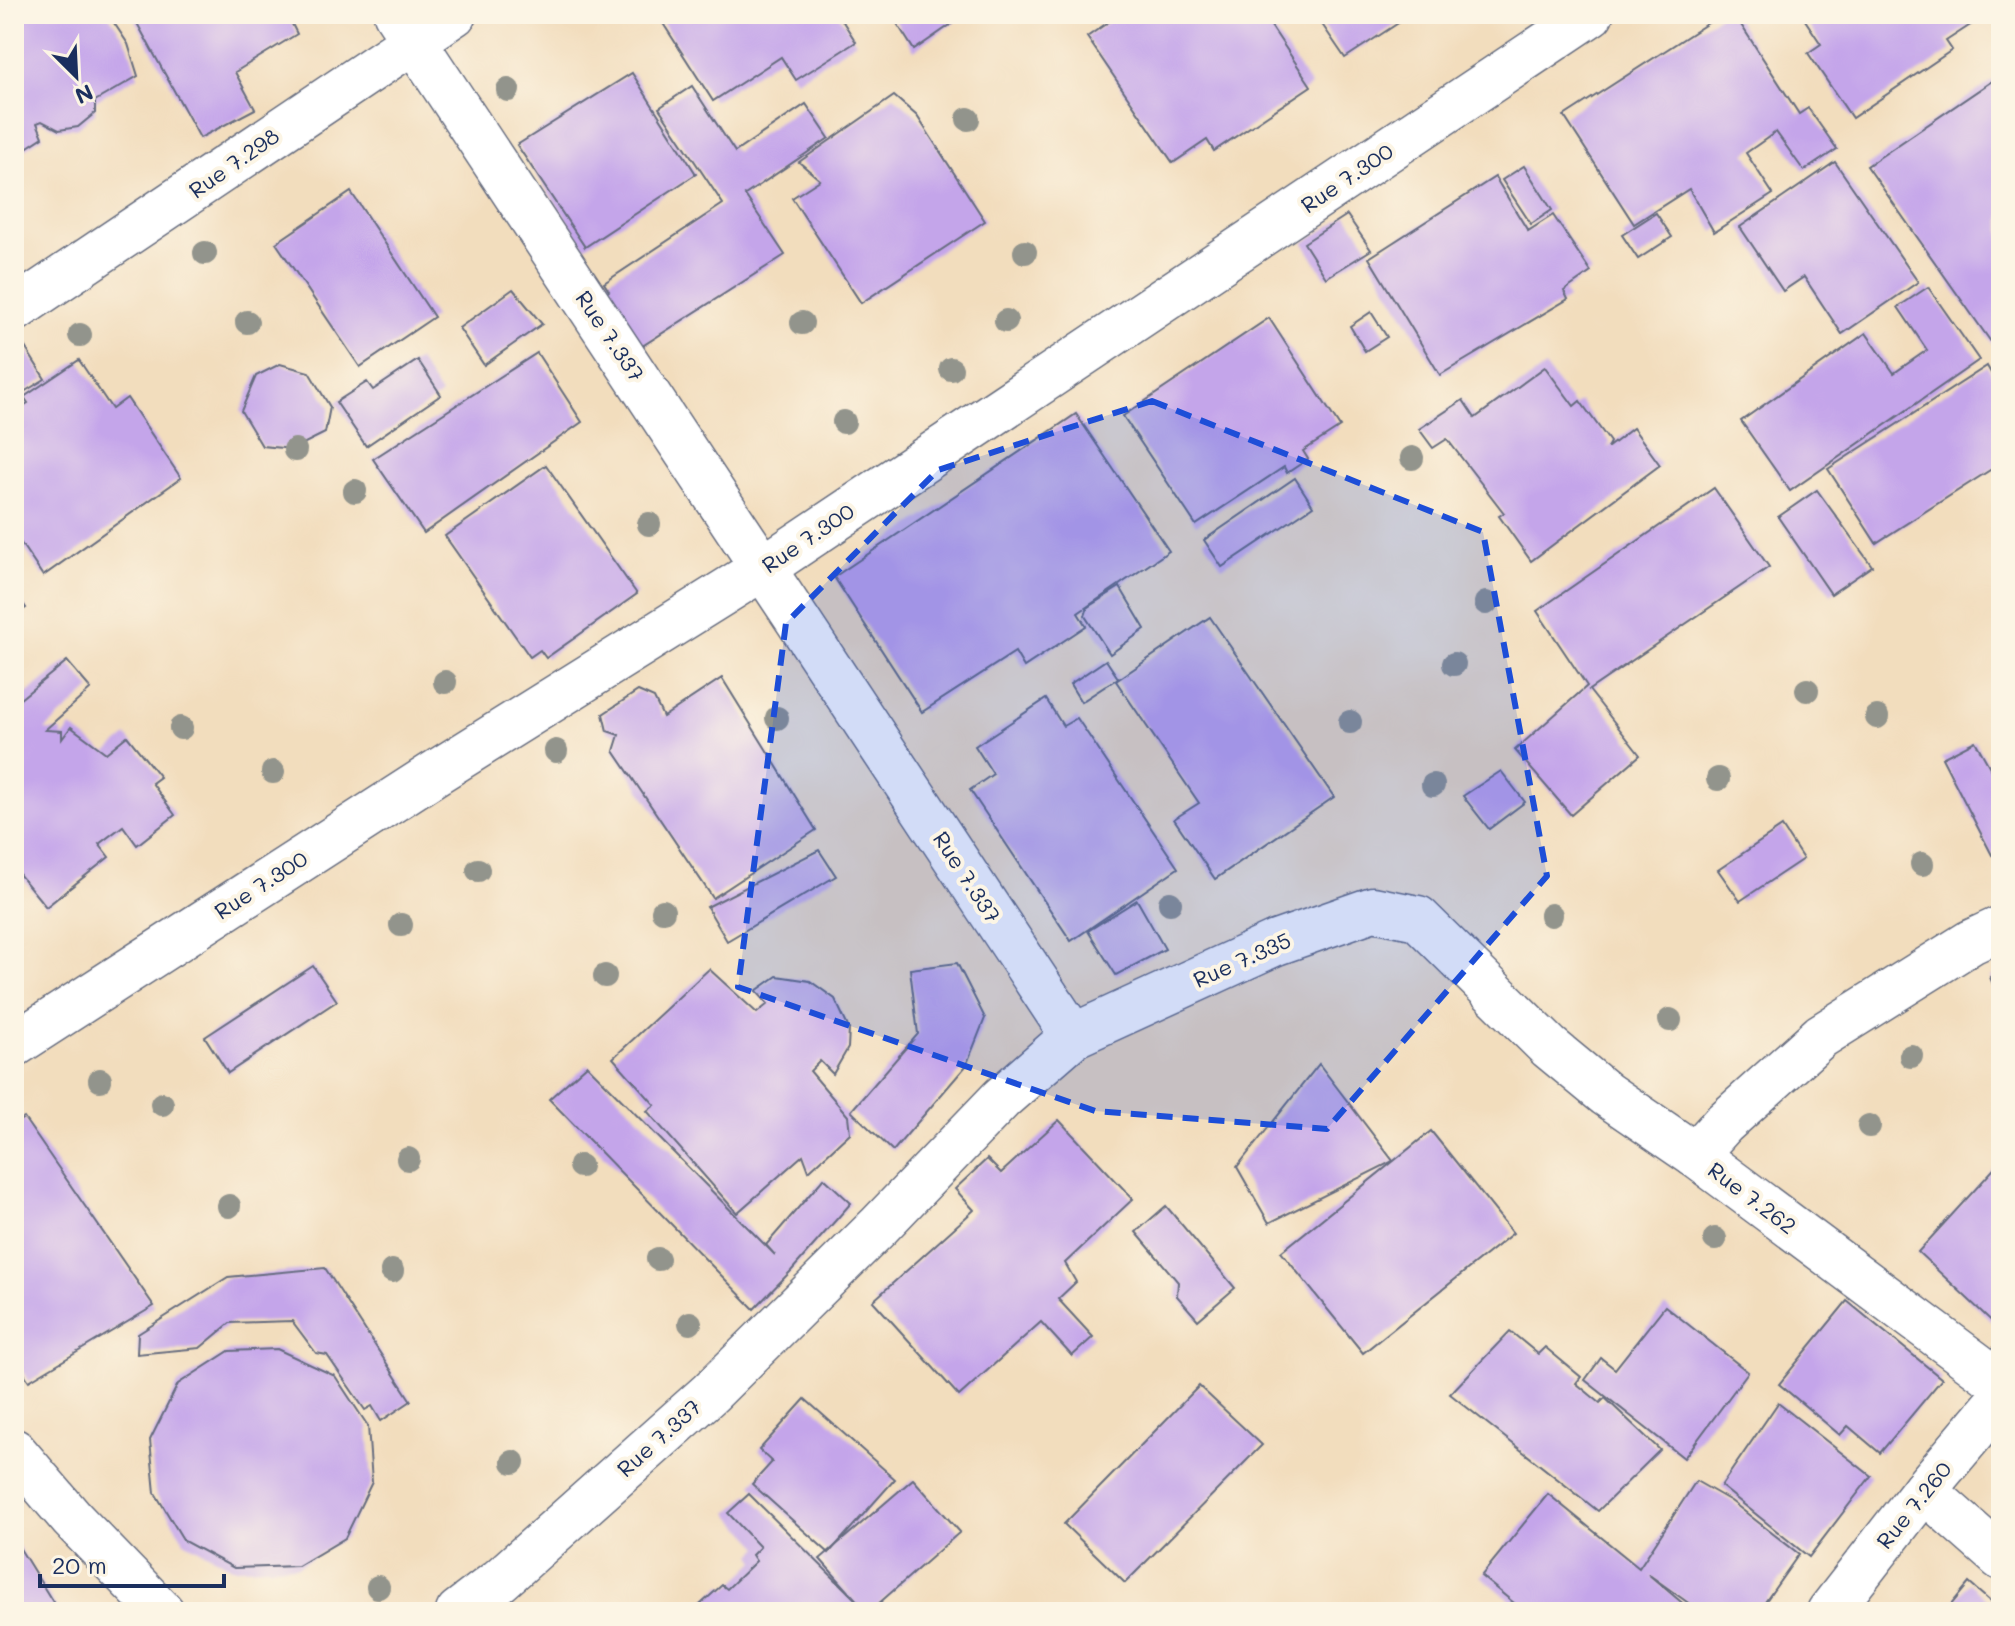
<svg xmlns="http://www.w3.org/2000/svg" width="2015" height="1626" font-family="Mali,sans-serif">
	<style>
		.building { fill: #c4a5ea }
		.lines { fill: none; stroke-linecap: round; stroke-linejoin: round }
		.minor-casing { stroke: #666c7f; stroke-width: 47 }
		.minor { stroke: #fff; stroke-width: 44 }
		.tree { fill: #92948c }
		.marked { fill: #1d4ed8; fill-opacity: 0.2; stroke: #1d4ed8; stroke-width: 6; stroke-dasharray: 16 10; stroke-linejoin: round }
		.labels { text-anchor: middle; stroke-width: 8; stroke-linejoin: round; paint-order: stroke }
		.street-label { font-size: 22px; fill: #1b2f5e; stroke: #fcf5e5 }
	</style>
	<rect width="100%" height="100%" fill="#fcf5e5"/>
	<filter id="ink" filterUnits="userSpaceOnUse"><feTurbulence type="fractalNoise" baseFrequency=".0125" numOctaves="2"/><feDisplacementMap in="SourceGraphic" scale="16" xChannelSelector="R" yChannelSelector="G"/><feConvolveMatrix kernelMatrix="1 2 1 2 8 2 1 2 1" color-interpolation-filters="sRGB"/></filter>
	<filter id="wash" filterUnits="userSpaceOnUse"><feTurbulence type="fractalNoise" baseFrequency=".006" numOctaves="4" result="noise"/><feDisplacementMap in="SourceGraphic" scale="32" xChannelSelector="R" yChannelSelector="G"/><feGaussianBlur stdDeviation="1.8" result="paint"/><feColorMatrix in="noise" values="0 0 0 0 0 0 0 0 0 0 0 0 0 0 0 0 0 1.4 0 .05"/><feComposite in="paint" operator="in"/></filter>
	<g filter="url(#wash)">
		<rect width="100%" height="100%" fill="#f2ddbd"/>
		<g id="blocks">
			<!-- building -->
			<g class="building">
				<path d="M14,14H108L128,44L138,76L95,101V113L78,127L59,130L42,121L37,123L43,137L14,156Z"/>
				<path d="M132,14H287L297,34L235,72L255,109L200,138Z"/>
				<path d="M657,14H838L856,42L796,80L781,57L713,101Z"/>
				<path d="M891,14H966L914,50Z"/>
				<path d="M1120,14H1263L1311,86L1214,151L1207,140L1173,163L1087,37Z"/>
				<path d="M1323,14H1412L1345,58L1317,17Z"/>
				<path d="M1722,14H1734L1799,114L1808,108L1837,149L1804,171L1776,132L1746,153L1773,194L1714,232L1689,189L1634,224L1564,116Z"/>
				<path d="M1801,14H1970L1975,22L1946,41L1952,50L1852,118L1808,53L1821,44Z"/>
				<path d="M632,73L696,174L585,247L517,145Z"/>
				<path d="M2001,75V346L1996,349L1867,166Z"/>
				<path d="M692,86L735,152L806,104L829,138L745,195L785,255L639,348L604,294L609,291L604,283L723,204L659,108Z"/>
				<path d="M894,96L917,116L985,221L861,303L792,198L820,180L799,162Z"/>
				<path d="M1835,162L1918,282L1842,334L1804,277L1783,291L1740,227Z"/>
				<path d="M1524,166L1552,210L1531,224L1502,180Z"/>
				<path d="M1495,177L1528,231L1553,215L1591,272L1564,291L1568,299L1440,375L1369,258Z"/>
				<path d="M351,192L434,317L360,367L276,243Z"/>
				<path d="M1656,213L1672,237L1638,259L1622,235Z"/>
				<path d="M1347,215L1371,250L1326,278L1304,243Z"/>
				<path d="M1928,287L1979,360L1790,491L1741,421L1866,333L1894,373L1927,350L1898,307Z"/>
				<path d="M513,289L542,324L484,365L459,328Z"/>
				<path d="M1371,312L1387,337L1365,351L1350,326Z"/>
				<path d="M1269,318L1340,427L1303,451L1308,459L1287,473L1284,467L1196,525L1123,416Z"/>
				<path d="M25,347L45,379L14,398V354Z"/>
				<path d="M537,353L582,422L424,533L373,459Z"/>
				<path d="M79,360L112,409L127,398L181,478L43,576L14,533V412L28,403L24,397Z"/>
				<path d="M418,360L441,395L366,446L336,402L367,382L373,390Z"/>
				<path d="M280,364L309,372L330,407L325,433L293,449L262,446L241,411L256,376Z"/>
				<path d="M1987,366L1999,387L2001,385V463L1876,543L1828,469Z"/>
				<path d="M1545,367L1574,406L1580,401L1610,442L1607,448L1633,428L1660,465L1531,561L1499,516L1504,513L1447,439L1433,448L1419,429L1463,400L1475,418Z"/>
				<path d="M1076,414L1169,551L1078,613L1086,626L1024,667L1015,652L922,712L834,577Z"/>
				<path d="M546,465L637,594L546,658L540,650L530,657L445,536Z"/>
				<path d="M1295,478L1313,506L1222,567L1204,540Z"/>
				<path d="M1714,488L1769,567L1589,690L1640,755L1571,815L1515,750L1587,686L1537,611Z"/>
				<path d="M1817,490L1872,566L1831,594L1778,517Z"/>
				<path d="M1120,587L1145,629L1110,654L1085,616L1088,607Z"/>
				<path d="M14,590L26,608L14,616Z"/>
				<path d="M1210,617L1334,797L1215,879L1174,819L1199,803L1116,681Z"/>
				<path d="M1106,660L1118,678L1081,702L1070,684Z"/>
				<path d="M67,661L91,689L45,730L62,731V739L71,727L106,753L127,736L160,777L152,783L175,815L137,845L123,826L99,844L109,857L46,907L14,868V704Z"/>
				<path d="M722,678L816,830L713,898L614,751L619,735L607,731L603,714L638,691L654,698L663,717Z"/>
				<path d="M1046,699L1063,726L1077,718L1178,868L1071,941L970,790L993,774L975,746Z"/>
				<path d="M1975,741L2001,787V850L1992,855L1942,758Z"/>
				<path d="M1501,771L1525,802L1489,829L1463,796Z"/>
				<path d="M1782,827L1803,859L1740,901L1718,870Z"/>
				<path d="M819,850L836,876L727,941L707,907Z"/>
				<path d="M1137,900L1165,949L1116,975L1088,931Z"/>
				<path d="M957,963L985,1018L966,1066L893,1151L851,1111L918,1034L910,969Z"/>
				<path d="M313,966L337,1001L228,1073L205,1037Z"/>
				<path d="M709,969L757,1013L768,1004L756,991L777,976L810,981L835,999L849,1029L848,1048L833,1074L820,1061L810,1071L848,1116L850,1133L809,1171L803,1155L737,1213L647,1111L655,1105L613,1058Z"/>
				<path d="M2001,973V1004L1990,977Z"/>
				<path d="M1319,1064L1393,1161L1269,1223L1237,1167Z"/>
				<path d="M587,1065L775,1255L766,1245L824,1178L851,1203L791,1271L754,1309L549,1099Z"/>
				<path d="M24,1118L154,1306L29,1381L14,1359V1124Z"/>
				<path d="M1059,1120L1133,1199L1065,1263L1076,1282L1058,1299L1093,1337L1072,1356L1041,1322L959,1396L873,1301L974,1210L955,1189L987,1159L1001,1173Z"/>
				<path d="M1431,1131L1513,1233L1363,1353L1281,1252Z"/>
				<path d="M2001,1161V1330L1918,1252Z"/>
				<path d="M1166,1206L1235,1288L1198,1320L1177,1296L1178,1282L1136,1232Z"/>
				<path d="M325,1268L411,1401L381,1421L372,1406L365,1410L327,1355L316,1353L292,1321L230,1323L200,1348L137,1354L138,1334L228,1277Z"/>
				<path d="M1847,1301L1942,1379L1880,1453L1848,1426L1840,1435L1779,1384Z"/>
				<path d="M1665,1306L1748,1372L1684,1458L1585,1380L1601,1358L1615,1369Z"/>
				<path d="M1510,1331L1538,1354L1545,1347L1581,1377L1576,1383L1600,1403L1605,1398L1660,1450L1598,1511L1450,1394Z"/>
				<path d="M277,1349L335,1376L368,1426L372,1482L345,1538L298,1566L234,1568L184,1541L155,1493L150,1440L178,1384L229,1351Z"/>
				<path d="M1199,1386L1262,1445L1125,1583L1064,1524Z"/>
				<path d="M805,1399L895,1479L829,1553L752,1484L772,1462L759,1450Z"/>
				<path d="M1778,1403L1871,1476L1809,1557L1721,1486Z"/>
				<path d="M913,1479L960,1532L869,1612H692L722,1585L727,1589L756,1561L752,1555L760,1547L728,1513L749,1494L860,1604L820,1559Z"/>
				<path d="M1696,1481L1731,1501L1799,1554L1758,1612H1701L1648,1574L1693,1612H1525L1481,1576L1548,1494L1639,1568Z"/>
				<path d="M14,1539L59,1612H14Z"/>
				<path d="M1969,1583L2001,1611V1612H1945Z"/>
			</g>
		</g>
	</g>
	<g filter="url(#ink)">
		<use href="#blocks" fill-opacity="0" stroke="#666c7f" stroke-width="2"/>
		<g class="lines">
			<defs>
				<g id="minor">
					<path d="M396,14L1073,1036L1002,1098L878,1227L710,1393L500,1580L458,1612"/>
					<path d="M14,310L454,14"/>
					<path d="M2001,928L1971,942L1821,1036L1723,1124L1695,1155L2001,1383"/>
					<path d="M1073,1036L1276,943L1373,909L1418,918L1549,1047L1606,1094L1695,1155"/>
					<path d="M14,1045L435,773L763,568L1591,14"/>
					<path d="M14,1451L72,1519L162,1612"/>
					<path d="M1924,1490L2001,1558"/>
					<path d="M1829,1612L1924,1490L2001,1399"/>
				</g>
			</defs>
			<!-- minor casing -->
			<use href="#minor" class="minor-casing"/>
			<!-- minor -->
			<use href="#minor" class="minor"/>
		</g>
		<!-- trees -->
		<g class="tree">
			<circle cx="508" cy="90" r="12"/>
			<circle cx="968" cy="119" r="12"/>
			<circle cx="1025" cy="252" r="12"/>
			<circle cx="205" cy="253" r="12"/>
			<circle cx="1006" cy="321" r="12"/>
			<circle cx="247" cy="322" r="12"/>
			<circle cx="802" cy="323" r="12"/>
			<circle cx="80" cy="335" r="12"/>
			<circle cx="951" cy="369" r="12"/>
			<circle cx="844" cy="422" r="12"/>
			<circle cx="295" cy="450" r="12"/>
			<circle cx="1412" cy="458" r="12"/>
			<circle cx="355" cy="491" r="12"/>
			<circle cx="649" cy="524" r="12"/>
			<circle cx="1486" cy="603" r="12"/>
			<circle cx="1454" cy="664" r="12"/>
			<circle cx="445" cy="682" r="12"/>
			<circle cx="1807" cy="690" r="12"/>
			<circle cx="1877" cy="717" r="12"/>
			<circle cx="777" cy="718" r="12"/>
			<circle cx="1350" cy="722" r="12"/>
			<circle cx="181" cy="728" r="12"/>
			<circle cx="556" cy="751" r="12"/>
			<circle cx="273" cy="772" r="12"/>
			<circle cx="1718" cy="779" r="12"/>
			<circle cx="1433" cy="785" r="12"/>
			<circle cx="1922" cy="864" r="12"/>
			<circle cx="478" cy="870" r="12"/>
			<circle cx="1170" cy="903" r="12"/>
			<circle cx="663" cy="911" r="12"/>
			<circle cx="1551" cy="915" r="12"/>
			<circle cx="401" cy="925" r="12"/>
			<circle cx="605" cy="976" r="12"/>
			<circle cx="1670" cy="1020" r="12"/>
			<circle cx="1911" cy="1056" r="12"/>
			<circle cx="100" cy="1080" r="12"/>
			<circle cx="162" cy="1104" r="12"/>
			<circle cx="1869" cy="1126" r="12"/>
			<circle cx="408" cy="1159" r="12"/>
			<circle cx="580" cy="1166" r="12"/>
			<circle cx="229" cy="1206" r="12"/>
			<circle cx="1715" cy="1239" r="12"/>
			<circle cx="658" cy="1259" r="12"/>
			<circle cx="392" cy="1271" r="12"/>
			<circle cx="690" cy="1323" r="12"/>
			<circle cx="513" cy="1462" r="12"/>
			<circle cx="378" cy="1587" r="12"/>
		</g>
	</g>
	<!-- marked area -->
	<path class="marked" d="M1152,401L1483,532L1547,876L1327,1129L1095,1111L738,987L786,623L938,470Z"/>
	<g class="labels">
		<!-- street labels -->
		<g class="street-label">
			<text transform="translate(234 163) rotate(-35)" y="8">Rue 7.298</text>
			<text transform="translate(1347 178) rotate(-34)" y="8">Rue 7.300</text>
			<text transform="translate(610 336) rotate(56)" y="8">Rue 7.337</text>
			<text transform="translate(808 538) rotate(-34)" y="8">Rue 7.300</text>
			<text transform="translate(967 877) rotate(57)" y="8">Rue 7.337</text>
			<text transform="translate(261 885) rotate(-33)" y="8">Rue 7.300</text>
			<text transform="translate(1242 960) rotate(-24)" y="8">Rue 7.335</text>
			<text transform="translate(1752 1198) rotate(37)" y="8">Rue 7.262</text>
			<text transform="translate(659 1438) rotate(-42)" y="8">Rue 7.337</text>
			<text transform="translate(1914 1505) rotate(-51)" y="8">Rue 7.260</text>
		</g>
	</g>
	<!-- margin -->
	<rect width="2015" height="1626" fill="none" stroke="#fcf5e5" stroke-width="48"/>
	<!-- north arrow -->
	<g transform="translate(76 76) rotate(156)" stroke="#fcf5e5" stroke-width="6" paint-order="stroke">
	<path d="M0-6L14 30L0 20L-14 30Z" fill="#1b2f5e"/>
	<text y="-12" font-size="22" font-weight="bold" text-anchor="middle" fill="#1b2f5e">N</text>
	</g>
	<!-- scale -->
	<path d="M40 1574v12h184v-12" fill="none" stroke="#1b2f5e" stroke-width="4"/>
	<text x="52" y="1574" font-size="24" fill="#1b2f5e" stroke="#fcf5e5" stroke-width="6" paint-order="stroke">20 m</text>
</svg>
